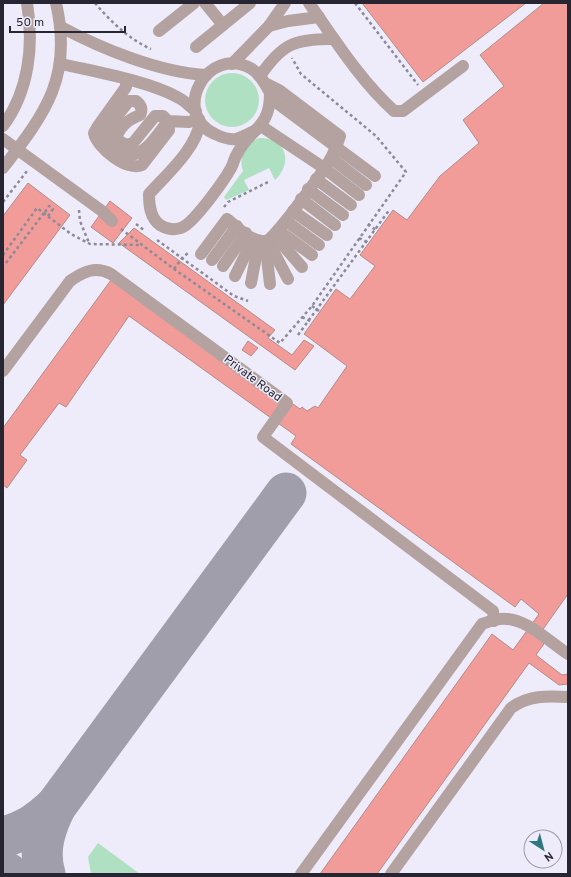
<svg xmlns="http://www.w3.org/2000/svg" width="571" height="877" font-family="Overpass,sans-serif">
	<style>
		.green { fill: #afe0c2 }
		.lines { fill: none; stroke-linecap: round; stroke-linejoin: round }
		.taxiway { stroke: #a09eab; stroke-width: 41 }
		.building { fill: #f29c99; stroke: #b28c8a }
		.path { stroke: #8d8a98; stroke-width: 2.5; stroke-dasharray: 3 3; stroke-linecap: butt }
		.minor { stroke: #b3a29f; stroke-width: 12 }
		.minor-bridge { stroke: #b3a29f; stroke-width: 12 }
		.labels { text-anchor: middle; stroke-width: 3; stroke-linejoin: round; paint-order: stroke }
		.street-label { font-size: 12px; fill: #282532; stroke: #eeecfa }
	</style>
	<rect width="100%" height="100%" fill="#eeecfa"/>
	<!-- green -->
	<g class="green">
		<circle cx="232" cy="100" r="27"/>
		<path d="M260,138C287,138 293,163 275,180L269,168L244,180L249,190L226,200L224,197L243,171C238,155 244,143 260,138Z"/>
		<path d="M98,843L140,874H91L88,857Z"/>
	</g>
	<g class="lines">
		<!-- taxiway -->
		<g class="taxiway">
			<path d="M3,837C26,831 39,822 56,806"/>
			<path d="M3,870L9,874"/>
			<path d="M45,874C38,850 45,828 56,806L286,493"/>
		</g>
	</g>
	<!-- building -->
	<g class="building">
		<path d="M362,3H526L423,82Z"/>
		<path d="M544,3H568V594L539,635L546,641L536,655L562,675L568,674V684L559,685L529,663L377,874H320L492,634L513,650L539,614L521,599L515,607L291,444L296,436L129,316L66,407L59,403L20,455L27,460L7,488L3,485V428L111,280L228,358L300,409L302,407L307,411L315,406L318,408L347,366L304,334L336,289L350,299L375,266L360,255L393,210L407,220L440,176L479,143L463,120L504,86L480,55Z"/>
		<path d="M28,183L70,215L3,305V216Z"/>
		<path d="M110,201L132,218L113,243L91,227Z"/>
		<path d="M134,228L275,330L268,338L292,355L304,340L314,346L295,370L119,243Z"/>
		<path d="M248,341L258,348L251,356L242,350Z"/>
	</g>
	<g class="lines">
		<!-- path -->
		<g class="path">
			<path d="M95,3C110,21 130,40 151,49"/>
			<path d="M355,3L418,85"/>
			<path d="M3,202L27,171"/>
			<path d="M224,207L228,202L270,181"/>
			<path d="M79,210L80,221L89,243"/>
			<path d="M45,212L49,206L53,209L48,216"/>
			<path d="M136,224L145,231"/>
			<path d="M368,224L377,231"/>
			<path d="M121,229L174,269L280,343L312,306L406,172L376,136L301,74L292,58"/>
			<path d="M359,238L369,243"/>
			<path d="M157,240L234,296L248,301"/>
			<path d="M3,255L37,208L71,234L90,244L142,245"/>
			<path d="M6,263L44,213"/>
			<path d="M174,269L182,258L188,253"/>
			<path d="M312,306L319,311"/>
			<path d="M302,317L312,322"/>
			<path d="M298,335L390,209"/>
		</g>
		<!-- minor -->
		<g class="minor">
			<path d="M205,3L223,25"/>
			<path d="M309,3C335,40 360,80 394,111H403L463,66"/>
			<path d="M269,26L288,21L319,17"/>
			<path d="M61,27C102,49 159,72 205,75"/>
			<path d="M159,31L194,3"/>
			<path d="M196,47L250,3"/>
			<path d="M61,64C96,72 149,81 179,98C185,101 190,107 196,111"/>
			<path d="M232,64L269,26L285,3"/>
			<path d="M260,76C282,44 294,39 332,39"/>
			<path d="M126,80V87L98,126L94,133C97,148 128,172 142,165L169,130L168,121L163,116H155L133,143L126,145L118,140L117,135C123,124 128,120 140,115C143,109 141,105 136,101H129L108,127L105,134C107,142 112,145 119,150C140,166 156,136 168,121L189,122L199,119"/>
			<path d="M200,122C196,149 167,174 149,194C149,205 150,218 160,225C166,229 176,231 183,227C195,221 224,181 231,168C234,163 234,158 237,154C250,128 270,129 270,94"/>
			<path d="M3,126C29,91 34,45 27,3"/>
			<path d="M261,126L324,168L359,195"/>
			<path d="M256,130C250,133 243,137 236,139C229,140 221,137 215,134C170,114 207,43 252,69C264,77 268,92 277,103L375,176"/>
			<path d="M331,158L366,185"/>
			<path d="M3,168C46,112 73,77 56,3"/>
			<path d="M316,179L351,205"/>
			<path d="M308,189L343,215"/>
			<path d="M301,199L335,225"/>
			<path d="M293,211L327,235"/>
			<path d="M286,221L319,245"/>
			<path d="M278,230L312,255"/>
			<path d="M274,235L302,267"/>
			<path d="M265,241L270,284"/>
			<path d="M268,241L288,279"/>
			<path d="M201,254L227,219C237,227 252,243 266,241C275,239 325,169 332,156C335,150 338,143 340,136L279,90L265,83"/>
			<path d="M212,260L237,226"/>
			<path d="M223,266L246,233"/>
			<path d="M235,276L253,239"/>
			<path d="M251,283L259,241"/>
			<path d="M3,371L70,281C84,271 96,266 111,274L287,403L263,437L493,611L494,621"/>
			<path d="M301,874L482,624C488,622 495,619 500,619C525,616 549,642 568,654"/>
			<path d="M391,874L511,708C529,695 547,696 568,697"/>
		</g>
		<!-- minor-bridge -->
		<path class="minor-bridge" d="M3,139L102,211L112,221"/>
	</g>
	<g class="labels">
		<!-- street labels -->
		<g class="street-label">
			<text transform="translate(253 378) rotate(37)" y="4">Private Road</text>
		</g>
	</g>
	<!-- border -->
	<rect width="571" height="877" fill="none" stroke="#282532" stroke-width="8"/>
	<!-- north arrow -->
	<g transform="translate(543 849) rotate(144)"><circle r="19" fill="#eeecfa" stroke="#9f9caa"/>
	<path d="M0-3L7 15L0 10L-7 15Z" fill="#2e7680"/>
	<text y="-6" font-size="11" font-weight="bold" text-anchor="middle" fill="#282532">N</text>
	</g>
	<!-- scale -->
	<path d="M10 26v6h115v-6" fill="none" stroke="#282532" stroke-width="2"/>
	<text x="16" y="26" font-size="12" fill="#282532" stroke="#eeecfa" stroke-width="3" paint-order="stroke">50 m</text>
</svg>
